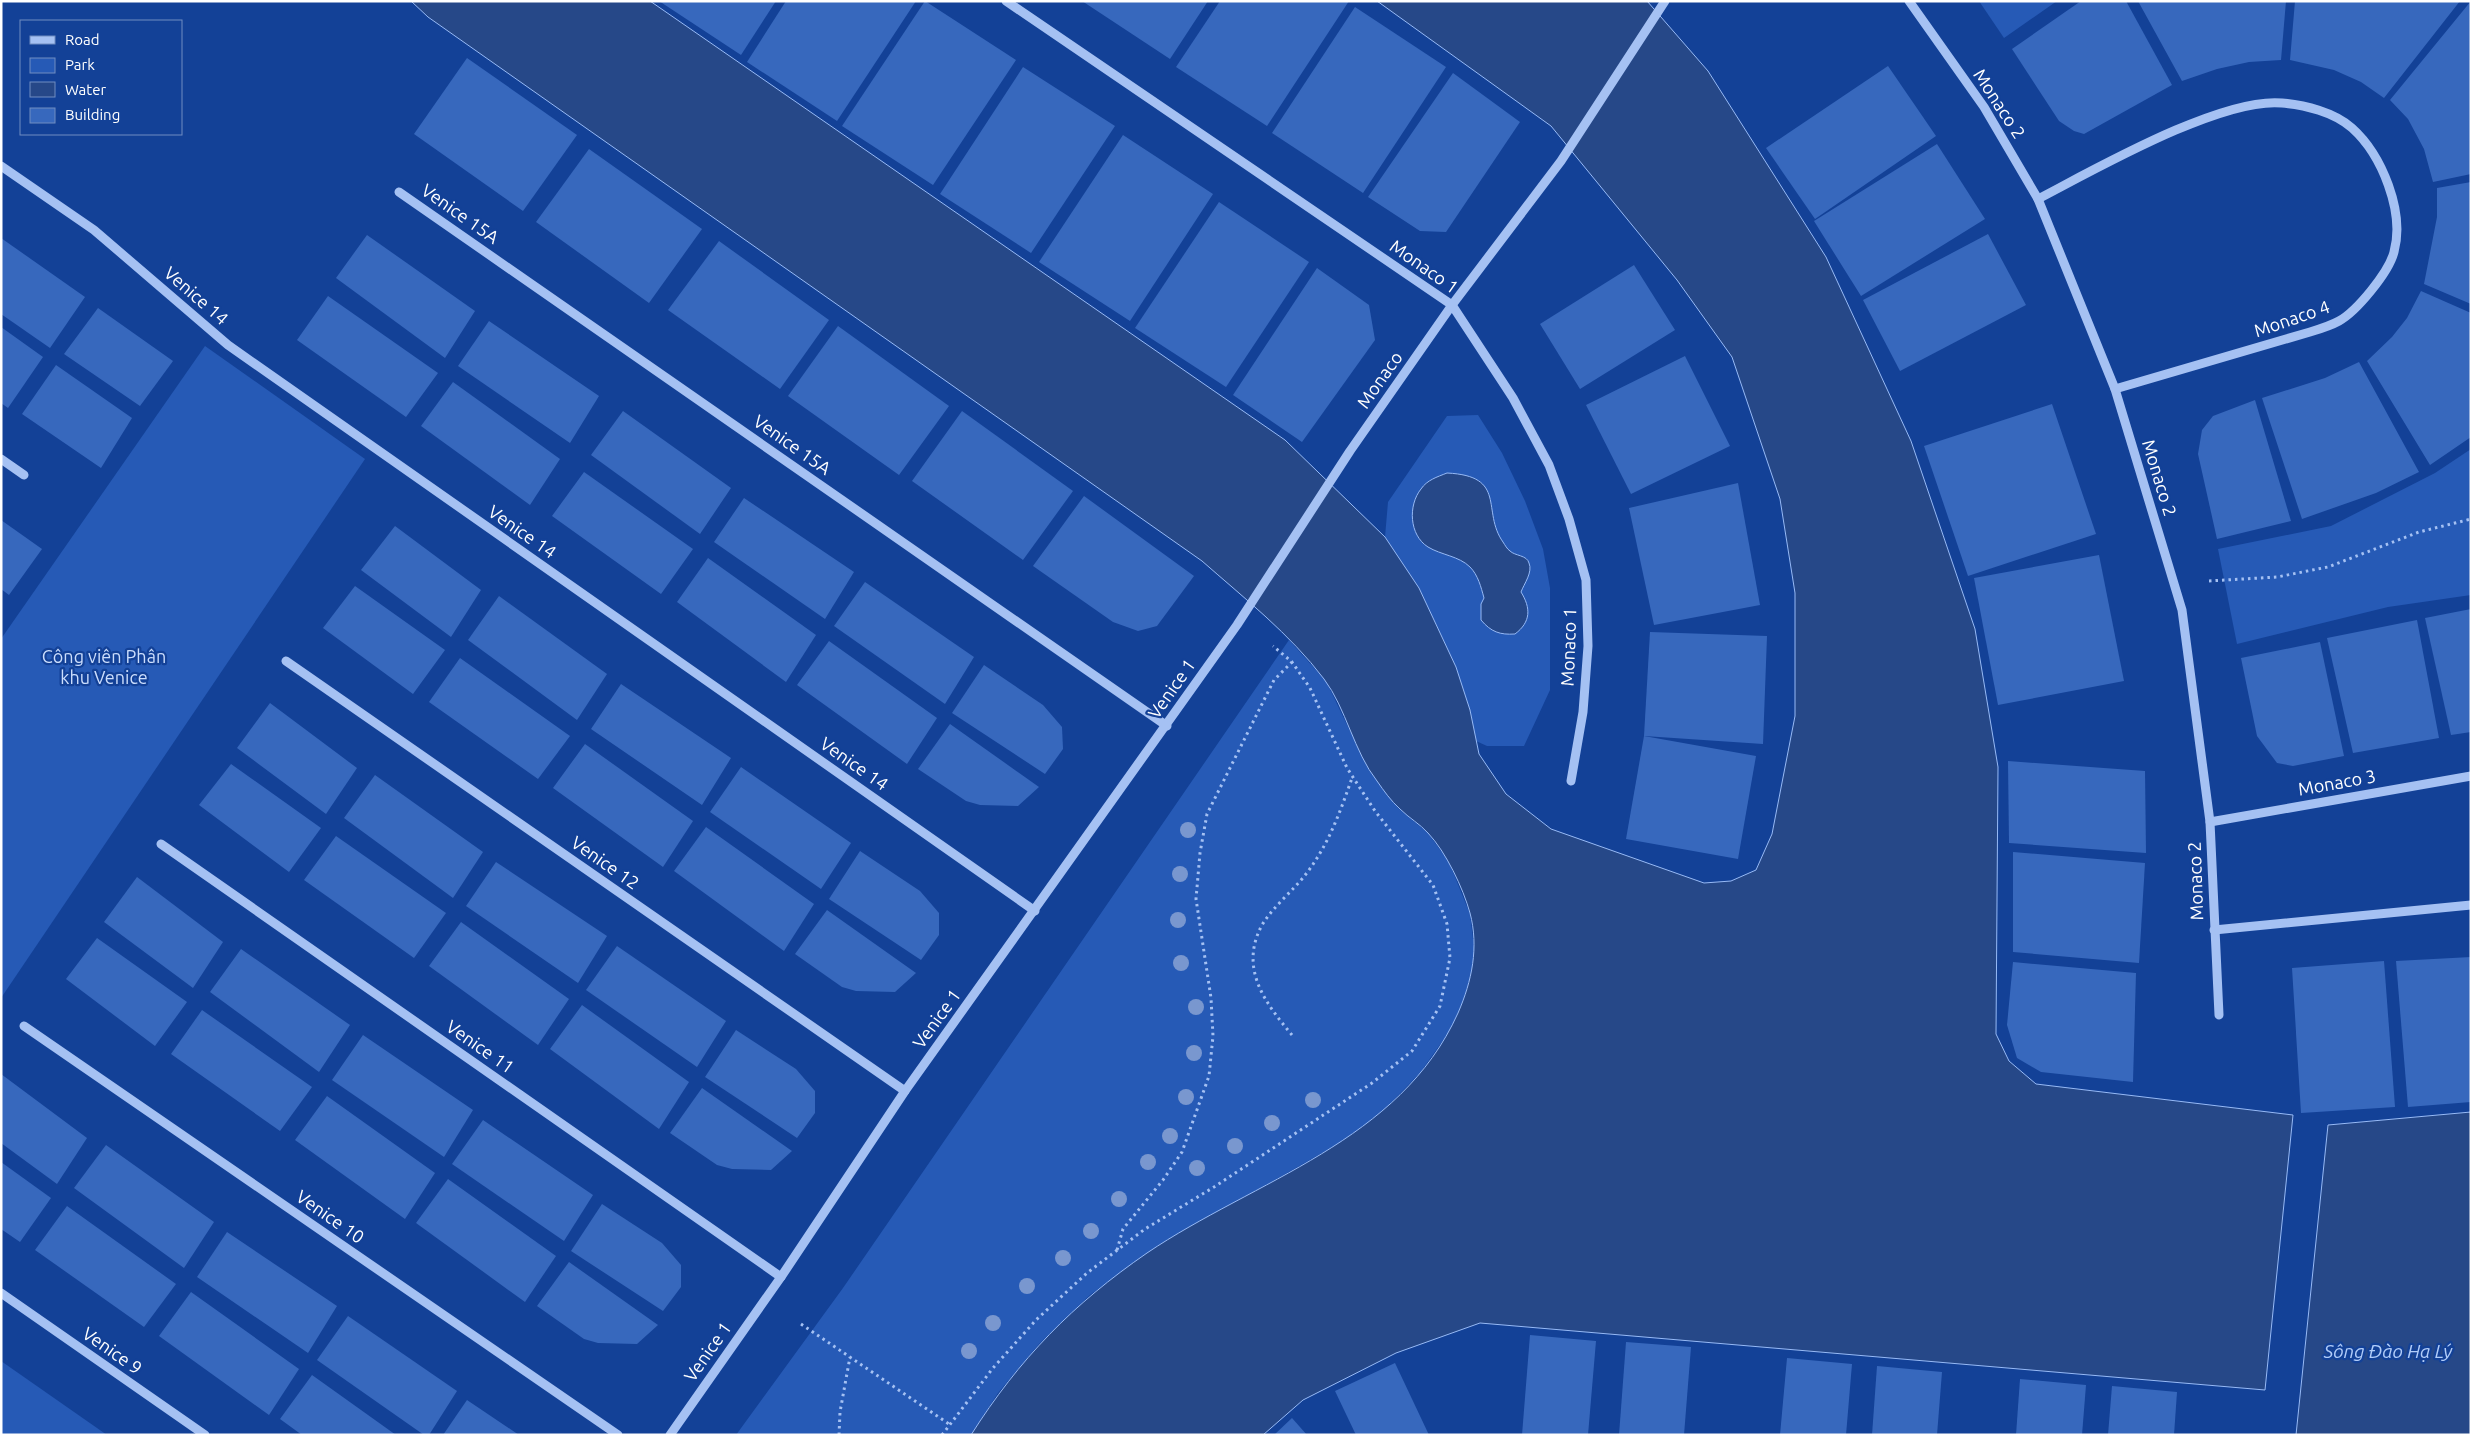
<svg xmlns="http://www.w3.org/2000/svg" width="2472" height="1436" font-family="Ubuntu,sans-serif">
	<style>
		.green { fill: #265ab6 }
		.water { fill: #264888; stroke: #97baf6 }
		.building { fill: #3768bd }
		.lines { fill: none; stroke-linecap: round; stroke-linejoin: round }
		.path { stroke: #a5c1f3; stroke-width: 3; stroke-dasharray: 2.5 4; stroke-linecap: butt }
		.minor { stroke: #a5c1f3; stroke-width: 9 }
		.tree { fill: #7997cf }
		.labels { text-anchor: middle; stroke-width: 4.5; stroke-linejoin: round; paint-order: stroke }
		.street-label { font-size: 18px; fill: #fff; stroke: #134197 }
		.park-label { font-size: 18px; fill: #ccdefd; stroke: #134197 }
		.water-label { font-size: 19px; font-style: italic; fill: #b1ccf9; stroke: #134197 }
	</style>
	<rect width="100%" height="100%" fill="#134197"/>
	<!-- green -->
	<g class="green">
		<path d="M1979,1H2057L2004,38Z"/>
		<path d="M205,346L365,459L1,998V639Z"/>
		<path d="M1478,415L1502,453L1525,501L1543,549L1550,588V690L1524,746H1487L1476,741L1456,667L1419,588L1385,537L1388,502L1447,416Z"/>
		<path d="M2471,449V595L2388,607L2237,644L2218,549L2331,526L2435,473Z"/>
		<path d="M1289,640L1326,681L1350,731L1398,808L1428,833L1449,862L1470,914L1475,956L1467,992L1451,1029L1420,1073L1378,1116L1336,1145L1149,1252L1090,1295L1039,1344L998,1393L971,1435H736L843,1288Z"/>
		<path d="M1,1361L107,1435H1Z"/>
	</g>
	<!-- water -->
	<g class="water">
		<path d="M411,1H650L1285,440L1385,537L1419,588L1456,667L1470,710L1479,754L1506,794L1551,829L1704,883L1731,881L1756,870L1772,834L1795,716V593L1780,499L1732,357L1677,280L1551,126L1377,1H1647L1708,71L1826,257L1911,441L1975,629L1998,767L1996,1034L2009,1061L2036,1084L2293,1115L2265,1390L1480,1323L1396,1353L1303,1400L1263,1435H971C1019,1359 1073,1304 1147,1253C1255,1180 1400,1142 1458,1013C1472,981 1479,947 1470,913C1463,888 1446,852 1428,833C1420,824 1409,818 1400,809C1391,801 1384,791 1377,781C1354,752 1346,708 1324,679C1290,634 1244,598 1202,561L428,17Z"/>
		<path d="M1447,473C1508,476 1481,511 1503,542C1505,545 1507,549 1510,551C1515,556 1527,555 1529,563C1533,572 1524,584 1521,592C1531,608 1531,622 1515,634C1500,635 1491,632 1481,620V604L1484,598C1481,587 1478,575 1470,567C1459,556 1441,555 1428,547C1409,535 1408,505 1421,489C1427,480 1437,477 1447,473Z"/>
		<path d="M2471,1112V1435H2296L2328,1125Z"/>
	</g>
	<!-- building -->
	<g class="building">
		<path d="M659,1H776L741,55Z"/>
		<path d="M786,1H916L837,121L747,62Z"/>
		<path d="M925,1L1016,60L933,185L842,126Z"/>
		<path d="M1082,1H1208L1170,59Z"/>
		<path d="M1220,1H1349L1267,126L1176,67Z"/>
		<path d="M2081,1H2126L2172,85L2084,134L2074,131L2059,121L2012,49Z"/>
		<path d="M2138,1H2286L2281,60L2249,62L2217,69L2182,81Z"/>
		<path d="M2295,1H2460L2384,98L2361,82L2334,70L2290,60Z"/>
		<path d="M2471,1V174L2433,182L2424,149L2408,119L2390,100Z"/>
		<path d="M1355,7L1446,67L1363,193L1272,133Z"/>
		<path d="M467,58L577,135L523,211L414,134Z"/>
		<path d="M1888,66L1936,136L1815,219L1766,148Z"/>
		<path d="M1023,67L1115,126L1031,253L940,194Z"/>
		<path d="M1453,73L1520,122L1446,232L1420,231L1368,197Z"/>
		<path d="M1123,135L1213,194L1130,321L1039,262Z"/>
		<path d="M1937,144L1985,219L1861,296L1814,221Z"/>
		<path d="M589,149L702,229L649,303L536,222Z"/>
		<path d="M2471,182V304L2424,284L2437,217V188Z"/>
		<path d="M1219,202L1309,262L1226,387L1135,328Z"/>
		<path d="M1988,234L2026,305L1900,371L1863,300Z"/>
		<path d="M367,235L475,311L445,358L336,278Z"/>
		<path d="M1,238L85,297L50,348L1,314Z"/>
		<path d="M719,241L829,320L780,389L668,310Z"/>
		<path d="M1634,265L1675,330L1580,389L1540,324Z"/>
		<path d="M1317,268L1369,305L1375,340L1302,442L1233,395Z"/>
		<path d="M2421,291L2471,313V437L2430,465L2367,361L2392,337L2407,318Z"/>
		<path d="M328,296L438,373L406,417L297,340Z"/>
		<path d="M98,308L173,361L140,406L64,354Z"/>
		<path d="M489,321L599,396L570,443L458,366Z"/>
		<path d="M838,326L949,406L899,475L788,396Z"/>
		<path d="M1,327L43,357L8,408L1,403Z"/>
		<path d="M1685,356L1730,446L1631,494L1586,405Z"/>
		<path d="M2359,362L2419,472L2376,493L2302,519L2262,398L2325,378Z"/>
		<path d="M56,365L132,418L101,468L22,414Z"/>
		<path d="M453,382L560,459L530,505L421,426Z"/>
		<path d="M2255,400L2291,521L2217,539L2198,454L2202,430L2213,416Z"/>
		<path d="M2052,404L2096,534L1968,576L1924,446Z"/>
		<path d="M623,411L731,488L700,534L591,455Z"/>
		<path d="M962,411L1073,491L1023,560L912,481Z"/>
		<path d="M584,472L693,549L661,594L552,516Z"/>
		<path d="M1738,483L1760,605L1654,625L1629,508Z"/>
		<path d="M1084,496L1194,576L1157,626L1138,631L1113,622L1033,566Z"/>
		<path d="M744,498L854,572L825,619L714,542Z"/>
		<path d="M1,520L42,549L9,595L1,589Z"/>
		<path d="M395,526L481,590L451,637L361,570Z"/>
		<path d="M2099,555L2124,681L1998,705L1974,578Z"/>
		<path d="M708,558L816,635L786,682L677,602Z"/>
		<path d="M865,582L974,657L945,704L834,626Z"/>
		<path d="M355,586L445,650L413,694L323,628Z"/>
		<path d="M499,596L607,674L577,720L468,640Z"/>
		<path d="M2471,609V732L2451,735L2425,618Z"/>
		<path d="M2417,620L2439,738L2353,753L2327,638Z"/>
		<path d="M1650,632L1767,636L1763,744L1644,736Z"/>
		<path d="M829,641L937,718L907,764L797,685Z"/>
		<path d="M2320,642L2344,756L2293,766L2277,763L2257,736L2241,658Z"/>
		<path d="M460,658L570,736L538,779L429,702Z"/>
		<path d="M984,665L1043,705L1062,727L1063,749L1045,774L952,713Z"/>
		<path d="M621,684L731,758L702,805L591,729Z"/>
		<path d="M270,703L357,768L326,814L237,748Z"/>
		<path d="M950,724L1039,787L1018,806L980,805L966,801L918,769Z"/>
		<path d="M1644,736L1756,756L1738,859L1626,839Z"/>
		<path d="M585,744L693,821L663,867L553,788Z"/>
		<path d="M2008,761L2145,771L2146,853L2009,843Z"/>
		<path d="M231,764L321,828L289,872L199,805Z"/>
		<path d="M741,767L851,843L821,889L710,812Z"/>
		<path d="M375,775L483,852L453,898L344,818Z"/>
		<path d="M706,827L814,904L784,951L674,871Z"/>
		<path d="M336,836L446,913L414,958L304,880Z"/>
		<path d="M860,851L920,891L939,913V935L921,960L829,899Z"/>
		<path d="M2013,852L2145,863L2139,963L2013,952Z"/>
		<path d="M496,862L607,936L578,983L466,906Z"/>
		<path d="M137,877L223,942L193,988L104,922Z"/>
		<path d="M827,910L916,973L895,992L856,991L842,987L795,954Z"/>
		<path d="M461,922L569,999L538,1045L429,966Z"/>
		<path d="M97,938L187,1002L155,1046L66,979Z"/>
		<path d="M617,946L726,1021L697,1067L586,990Z"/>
		<path d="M241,949L350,1025L319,1072L210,992Z"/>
		<path d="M2471,957V1102L2408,1107L2396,961Z"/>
		<path d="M2384,961L2395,1107L2301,1113L2292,968Z"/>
		<path d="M2013,962L2136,973L2133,1082L2041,1072L2017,1058L2007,1025Z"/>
		<path d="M582,1005L689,1082L659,1129L550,1049Z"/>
		<path d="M202,1010L312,1087L280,1131L171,1054Z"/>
		<path d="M736,1030L796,1069L815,1091V1113L797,1138L705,1077Z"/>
		<path d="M363,1035L473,1110L444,1157L332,1080Z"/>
		<path d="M1,1074L87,1138L57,1184L1,1143Z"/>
		<path d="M702,1088L792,1151L771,1170L732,1169L717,1165L670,1133Z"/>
		<path d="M327,1096L435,1173L405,1219L295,1140Z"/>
		<path d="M483,1120L593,1195L564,1241L452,1164Z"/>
		<path d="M106,1145L214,1222L184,1268L74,1188Z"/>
		<path d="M1,1162L51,1198L20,1242L1,1229Z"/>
		<path d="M448,1179L556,1256L525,1302L416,1223Z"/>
		<path d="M602,1204L662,1243L681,1265V1287L663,1311L571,1251Z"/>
		<path d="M67,1206L176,1284L144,1327L35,1250Z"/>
		<path d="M227,1232L337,1306L308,1353L197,1277Z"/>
		<path d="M569,1262L658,1325L637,1344L598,1343L584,1339L537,1306Z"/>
		<path d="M191,1292L299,1369L269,1415L159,1336Z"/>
		<path d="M348,1316L457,1391L429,1435H424L317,1360Z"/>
		<path d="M1530,1335L1596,1341L1588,1435H1522Z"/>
		<path d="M1626,1342L1691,1347L1684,1435H1619Z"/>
		<path d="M1787,1358L1852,1364L1846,1435H1780Z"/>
		<path d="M1395,1363L1429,1435H1356L1335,1391Z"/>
		<path d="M1877,1366L1942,1372L1937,1435H1872Z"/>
		<path d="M312,1375L396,1435H302L280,1419Z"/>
		<path d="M2020,1379L2086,1385L2082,1435H2016Z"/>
		<path d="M2112,1386L2177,1392L2174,1435H2108Z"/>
		<path d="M467,1400L519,1435H443Z"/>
		<path d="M1292,1418L1307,1435H1274Z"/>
	</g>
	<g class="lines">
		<!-- path -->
		<g class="path">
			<path d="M2209,581L2277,577L2328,567L2419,532L2471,519"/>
			<path d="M1292,1035C1267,1005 1240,971 1260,929C1269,910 1293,891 1306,874C1329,844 1340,812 1352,778"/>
			<path d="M1117,1250L1123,1229L1163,1180L1182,1152L1209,1076L1213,1036L1211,998L1196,899L1200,853L1207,814L1274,680L1292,662"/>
			<path d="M801,1324L949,1424"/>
			<path d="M839,1435L840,1412L850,1357"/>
			<path d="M942,1435L993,1368L1036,1320L1087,1273L1145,1229L1214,1187L1372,1083L1412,1051L1440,1006L1450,958L1447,924L1433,885L1375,811L1347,768L1310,688L1292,662L1273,646"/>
		</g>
		<!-- minor -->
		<g class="minor">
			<path d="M1006,1L1452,305L1513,398L1549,465L1569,519L1586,580L1588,646L1583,712L1571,781"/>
			<path d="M1909,1L1984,107L2038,199L2115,389L2182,610L2210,822L2219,1015"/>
			<path d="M1,166L94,230L228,345L1035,911"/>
			<path d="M399,192L1167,726"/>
			<path d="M2038,199C2094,170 2221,97 2282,103C2305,105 2334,112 2352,128C2382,155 2405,212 2394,252C2389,272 2357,311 2339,321C2330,326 2320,329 2310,332L2115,389"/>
			<path d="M1,459L24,475"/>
			<path d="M286,661L905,1091"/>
			<path d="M2210,822L2471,776"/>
			<path d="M161,844L781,1277"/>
			<path d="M2214,930L2471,905"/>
			<path d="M24,1026L618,1435"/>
			<path d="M1,1293L205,1435"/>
			<path d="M670,1435L781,1277L905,1091L1237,625L1350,451L1452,305L1561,161L1665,1"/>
		</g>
	</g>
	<!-- trees -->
	<g class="tree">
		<circle cx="1188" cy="830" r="8"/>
		<circle cx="1180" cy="874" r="8"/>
		<circle cx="1178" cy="920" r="8"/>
		<circle cx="1181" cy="963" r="8"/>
		<circle cx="1196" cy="1007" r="8"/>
		<circle cx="1194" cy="1053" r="8"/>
		<circle cx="1186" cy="1097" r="8"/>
		<circle cx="1313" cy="1100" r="8"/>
		<circle cx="1272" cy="1123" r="8"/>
		<circle cx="1170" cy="1136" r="8"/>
		<circle cx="1235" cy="1146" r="8"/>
		<circle cx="1148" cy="1162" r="8"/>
		<circle cx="1197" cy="1168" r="8"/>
		<circle cx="1119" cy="1199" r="8"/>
		<circle cx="1091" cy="1231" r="8"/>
		<circle cx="1063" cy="1258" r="8"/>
		<circle cx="1027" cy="1286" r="8"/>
		<circle cx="993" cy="1323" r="8"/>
		<circle cx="969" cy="1351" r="8"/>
	</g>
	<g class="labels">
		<!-- street labels -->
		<g class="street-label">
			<text transform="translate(1999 104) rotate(57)" y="6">Monaco 2</text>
			<text transform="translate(460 214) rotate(35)" y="6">Venice 15A</text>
			<text transform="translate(1424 267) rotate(35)" y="6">Monaco 1</text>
			<text transform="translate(196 296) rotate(41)" y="6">Venice 14</text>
			<text transform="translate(2292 319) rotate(-19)" y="6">Monaco 4</text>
			<text transform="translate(1380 380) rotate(-55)" y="6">Monaco</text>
			<text transform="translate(792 445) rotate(35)" y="6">Venice 15A</text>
			<text transform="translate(2159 478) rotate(73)" y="6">Monaco 2</text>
			<text transform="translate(522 532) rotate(35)" y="6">Venice 14</text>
			<text transform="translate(1569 647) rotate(-88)" y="6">Monaco 1</text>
			<text transform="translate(1172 689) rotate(-55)" y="6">Venice 1</text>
			<text transform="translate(854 764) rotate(35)" y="6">Venice 14</text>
			<text transform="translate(2337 783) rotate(-10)" y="6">Monaco 3</text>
			<text transform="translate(605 863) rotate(35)" y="6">Venice 12</text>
			<text transform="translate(2196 881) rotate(-92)" y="6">Monaco 2</text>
			<text transform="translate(937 1019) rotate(-54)" y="6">Venice 1</text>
			<text transform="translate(480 1047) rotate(35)" y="6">Venice 11</text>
			<text transform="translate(330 1217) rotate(35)" y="6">Venice 10</text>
			<text transform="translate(112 1351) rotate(35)" y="6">Venice 9</text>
			<text transform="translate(708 1352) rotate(-55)" y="6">Venice 1</text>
		</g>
		<!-- park labels -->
		<g class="park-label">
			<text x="104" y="663">Công viên Phân<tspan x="104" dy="21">khu Venice</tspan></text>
		</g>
		<!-- water labels -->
		<g class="water-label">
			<text x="2388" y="1358">Sông Đào Hạ Lý</text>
		</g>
	</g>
	<!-- border -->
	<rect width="2472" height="1436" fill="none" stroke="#ffffff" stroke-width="5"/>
	<!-- legend -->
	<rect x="20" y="20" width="162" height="115" fill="#134197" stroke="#718dc1"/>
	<rect x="30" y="36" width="25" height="8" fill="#a5c1f3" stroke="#718dc1"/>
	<text x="65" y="45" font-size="15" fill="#ffffff">Road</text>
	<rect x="30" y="58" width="25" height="15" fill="#265ab6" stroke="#718dc1"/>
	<text x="65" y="70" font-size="15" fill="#ffffff">Park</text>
	<rect x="30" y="82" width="25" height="15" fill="#264888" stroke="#718dc1"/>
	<text x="65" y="95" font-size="15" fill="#ffffff">Water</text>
	<rect x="30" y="108" width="25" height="15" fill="#3768bd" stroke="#718dc1"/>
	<text x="65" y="120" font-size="15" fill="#ffffff">Building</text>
</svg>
